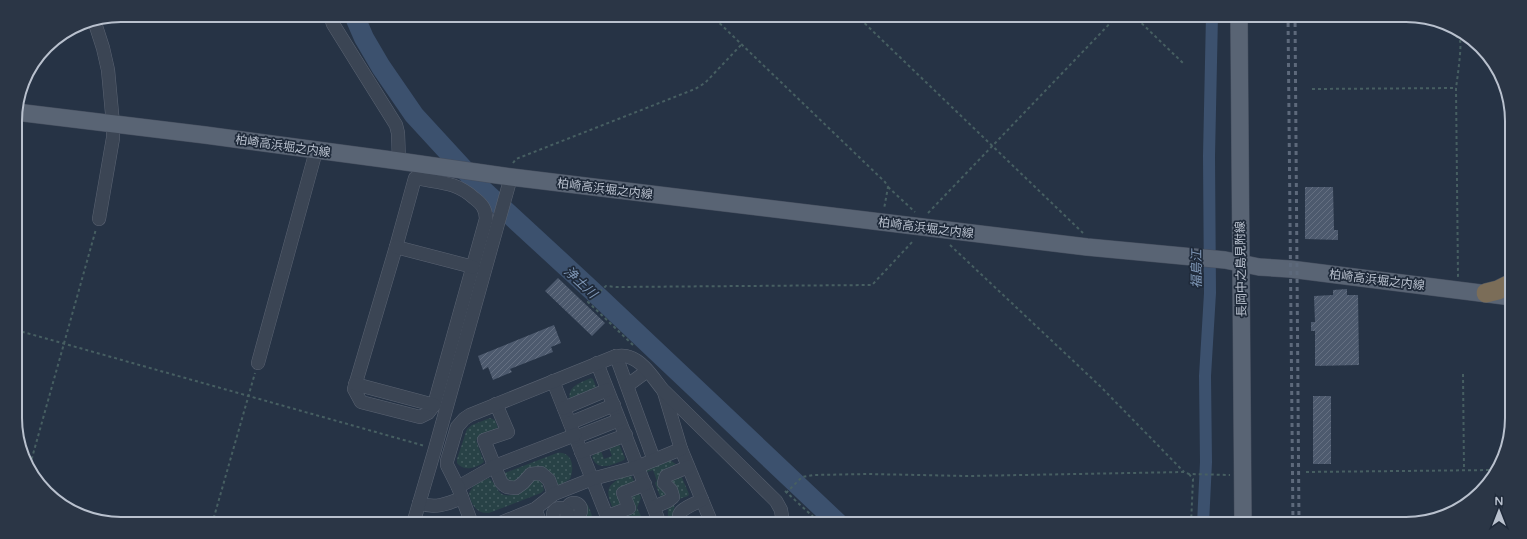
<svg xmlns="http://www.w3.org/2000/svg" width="1527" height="539" font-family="'Varela Round','Noto Sans JP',sans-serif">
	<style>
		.grass { fill: url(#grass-dots) }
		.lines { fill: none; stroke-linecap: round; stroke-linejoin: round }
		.canal { stroke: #3c516e; stroke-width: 12 }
		.river { stroke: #3c516e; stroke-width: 20 }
		.building { fill: url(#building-hatch) }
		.minor-casing { stroke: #5a6372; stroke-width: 14 }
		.major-casing { stroke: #454e5e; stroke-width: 18 }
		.highway-casing { stroke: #45505f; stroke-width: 20 }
		.path { stroke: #475f62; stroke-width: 2; stroke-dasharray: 3 3; stroke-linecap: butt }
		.minor { stroke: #3b4554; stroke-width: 13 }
		.major { stroke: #596474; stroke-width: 17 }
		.highway { stroke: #7b6d58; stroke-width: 19 }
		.rail { stroke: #5d697b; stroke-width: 3; stroke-dasharray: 4 4; stroke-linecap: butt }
		.labels { text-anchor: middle; stroke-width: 3.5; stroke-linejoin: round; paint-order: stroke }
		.street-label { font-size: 12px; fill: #b9c1ce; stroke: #1f2a3a }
		.water-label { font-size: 13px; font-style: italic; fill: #7f97b6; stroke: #1f2a3a }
		.rim { fill: none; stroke: #b9c1ce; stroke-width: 2 }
	</style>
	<defs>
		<pattern id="grass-dots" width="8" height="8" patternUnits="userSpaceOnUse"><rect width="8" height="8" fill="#284246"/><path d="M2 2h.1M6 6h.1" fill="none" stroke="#455c60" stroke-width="1.8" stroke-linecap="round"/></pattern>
		<pattern id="building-hatch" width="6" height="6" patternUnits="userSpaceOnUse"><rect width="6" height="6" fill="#4d5a6e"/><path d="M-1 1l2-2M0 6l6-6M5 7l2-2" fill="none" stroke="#657082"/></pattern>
	</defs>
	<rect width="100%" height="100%" fill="#263345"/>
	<!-- grass -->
	<g class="grass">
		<path d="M591,378L593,379L597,389L570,400C567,386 580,383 591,378Z"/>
		<path d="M490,418L495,420L499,431L476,440L484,462C476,468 464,472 457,463V459L467,429L472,425Z"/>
		<path d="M619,444L625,458L624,460C613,465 597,472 592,457L593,455L601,451L604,459L612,456L609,448Z"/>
		<path d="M557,453C572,451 575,467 570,479L557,487L547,475L514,486L502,474Z"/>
		<path d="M670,460L677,465L665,473L669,492L661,499L655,483L657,481L653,470L644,473L643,469Z"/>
		<path d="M680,473L689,494L688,496L679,499L674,504L675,514L680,524H671L668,517L667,479Z"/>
		<path d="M629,474L631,475L636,485L625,507L614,511C604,488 606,485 629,474Z"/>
		<path d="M489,478C499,486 496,500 517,494L528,483L536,479L542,483L544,490L541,493L489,513C476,514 471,504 469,493L474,485Z"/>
		<path d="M638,490L641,498L637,508L645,524H619L616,517L627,495Z"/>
		<path d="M575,497C586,499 589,506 592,516L589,523L583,524L581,517L585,511C585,499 571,497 565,506C558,503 552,507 550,515L552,522L555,524H548L546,514L548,508Z"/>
	</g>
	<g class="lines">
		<!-- canal -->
		<path class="canal" d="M1203,524L1206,462L1205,376L1210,293L1209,156L1212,15"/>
		<!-- river -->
		<path class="river" d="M354,15L364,38L381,67L414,115L482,189L600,298L839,524"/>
	</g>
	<!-- building -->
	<g class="building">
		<path d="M1305,187H1333L1334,230H1338V240L1305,239Z"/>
		<path d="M558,278L605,323L592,336L545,291Z"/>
		<path d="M1347,289V295H1358L1359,365L1315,366V331H1311V322H1315L1314,296L1333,295V290Z"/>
		<path d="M554,325L561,343L551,347L553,352L510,369L512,372L493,380L488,367L483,370L478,356Z"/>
		<rect x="1313" y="396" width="18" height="68"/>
	</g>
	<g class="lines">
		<defs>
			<g id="minor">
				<path d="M330,15L333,24L356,61L396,125L398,133L399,161"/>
				<path d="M94,20L103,48L108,70L113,124V138L99,219"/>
				<path d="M415,178C439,183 455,181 474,198C482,204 486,209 486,219L434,405L428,413L420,417L361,402L354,389L396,247Z"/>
				<path d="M396,247L473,267"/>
				<path d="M616,356L654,460"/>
				<path d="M258,363L316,151"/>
				<path d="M597,363L660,524"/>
				<path d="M553,381L610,524"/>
				<path d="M355,384L434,405"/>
				<path d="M628,385L647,371"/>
				<path d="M664,392L681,449L712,524"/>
				<path d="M496,404L508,432L484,440L501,482L504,485L507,487L516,488L523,483L531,474L541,473L549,480L554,494"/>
				<path d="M564,408L607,390"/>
				<path d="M570,423L614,405"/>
				<path d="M576,437L619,420"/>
				<path d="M581,452L626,435"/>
				<path d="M458,487L495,466L575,435"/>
				<circle cx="574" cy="510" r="7"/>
				<path d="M419,503C435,509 447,504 462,498"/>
				<path d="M654,507L668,501L673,497L671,490L664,483L666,476L688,467"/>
				<circle cx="560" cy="515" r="7"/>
				<path d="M535,509L541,524"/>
				<path d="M608,516L629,508L623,493L645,484"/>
				<path d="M413,524L435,449L511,177"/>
				<path d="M472,524L458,487L447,465V461L457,427L464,419L470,415L616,356C620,356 625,355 629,357C643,361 654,379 663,390L776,501L781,510L783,524"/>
				<path d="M498,524L535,509L554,494L592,479L637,467L681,449"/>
				<path d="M685,524C667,513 694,504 702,500"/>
			</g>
			<g id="major">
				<path d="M1239,15L1243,524"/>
				<path d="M16,112L205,135L399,161L511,177L1087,247L1225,260L1259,267L1290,269L1512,297"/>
			</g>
			<path id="highway" d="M1486,293L1498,290L1512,283"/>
		</defs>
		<!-- minor casing -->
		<use href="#minor" class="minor-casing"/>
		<!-- major casing -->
		<use href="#major" class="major-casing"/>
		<!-- highway casing -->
		<use href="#highway" class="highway-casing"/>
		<!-- path -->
		<g class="path">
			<path d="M711,15L885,182L888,187L884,209"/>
			<path d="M856,15L1083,233"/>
			<path d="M1133,15L1184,64"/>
			<path d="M344,19L356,15"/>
			<path d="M1443,23C1448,29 1456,34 1460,41C1462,45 1457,81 1456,88L1458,277"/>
			<path d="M1312,89L1456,88"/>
			<path d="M513,163L516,159L695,89L705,83L741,45"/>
			<path d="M888,187L915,212"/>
			<path d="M928,213L1118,15"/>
			<path d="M950,245L1101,387L1184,472"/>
			<path d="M16,330L425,446"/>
			<path d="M633,345L588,302L606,286L616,287L872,285L914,240"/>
			<path d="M1463,374L1464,470"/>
			<path d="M30,465L96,229"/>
			<path d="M1306,472L1494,470"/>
			<path d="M1189,474L1193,479L1191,524"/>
			<path d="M785,491L821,524"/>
			<path d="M786,493L802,477L813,475L868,474L968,476L1184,472L1189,474L1230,475"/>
			<path d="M212,524L255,373"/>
		</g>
		<!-- minor -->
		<use href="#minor" class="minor"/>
		<!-- major -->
		<use href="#major" class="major"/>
		<!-- highway -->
		<use href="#highway" class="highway"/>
		<!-- rail -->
		<g class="rail">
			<path d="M1288,15L1293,524"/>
			<path d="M1295,15L1299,524"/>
		</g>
	</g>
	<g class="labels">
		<!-- street labels -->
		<g class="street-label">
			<text transform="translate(283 146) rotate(8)" y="4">柏崎高浜堀之内線</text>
			<text transform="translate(605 189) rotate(7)" y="4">柏崎高浜堀之内線</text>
			<text transform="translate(926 228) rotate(7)" y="4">柏崎高浜堀之内線</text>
			<text transform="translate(1241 269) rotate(-91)" y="4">長岡中之島見附線</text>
			<text transform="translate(1377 280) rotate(7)" y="4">柏崎高浜堀之内線</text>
		</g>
		<!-- water labels -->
		<g class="water-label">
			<text transform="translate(1196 269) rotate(-90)" y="5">福島江</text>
			<text transform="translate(581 282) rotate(43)" y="5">浄土川</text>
		</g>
	</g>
	<!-- crop -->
	<path d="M0 0H1527V539H0ZM121 22H1406A99 99 0 0 1 1505 121V418A99 99 0 0 1 1406 517H121A99 99 0 0 1 22 418V121A99 99 0 0 1 121 22Z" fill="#2b3646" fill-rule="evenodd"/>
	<path class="rim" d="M121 22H1406A99 99 0 0 1 1505 121V418A99 99 0 0 1 1406 517H121A99 99 0 0 1 22 418V121A99 99 0 0 1 121 22Z"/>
	<!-- north arrow -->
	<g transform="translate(1499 511)" stroke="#1f2a3a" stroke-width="3" paint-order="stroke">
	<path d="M0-3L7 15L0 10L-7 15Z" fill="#b9c1ce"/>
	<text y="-6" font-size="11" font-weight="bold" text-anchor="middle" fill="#b9c1ce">N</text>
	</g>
</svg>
